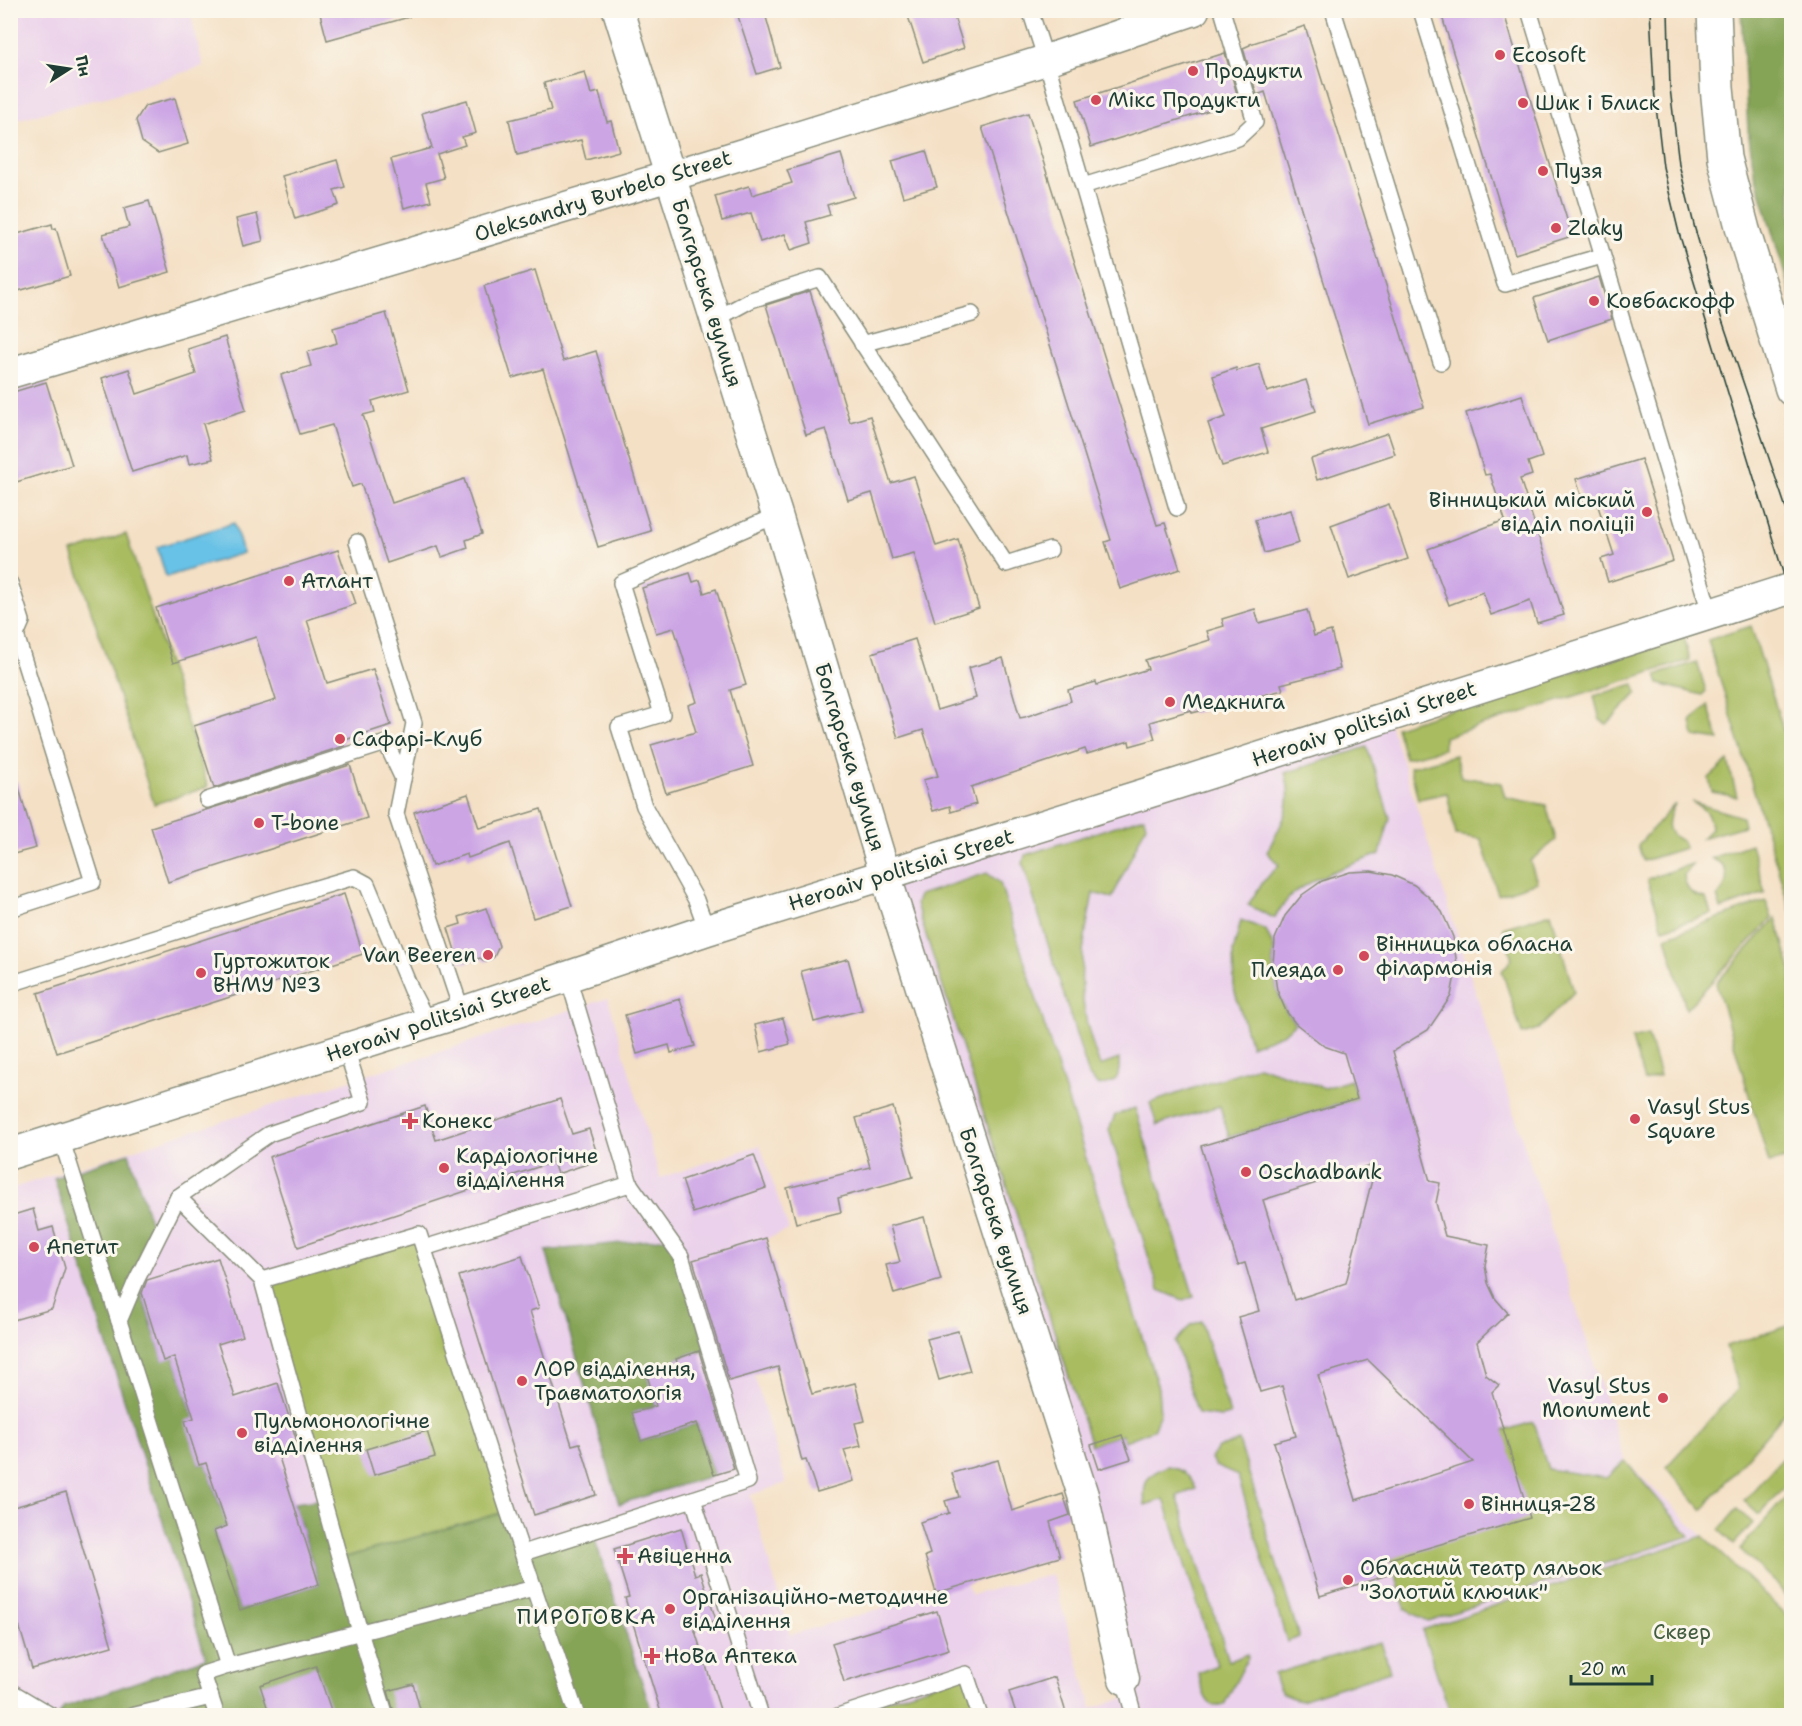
<svg xmlns="http://www.w3.org/2000/svg" width="1802" height="1726" font-family="'Shantell Sans',sans-serif">
	<style>
		.built { fill: #ebd1eb }
		.green { fill: #a9bc60; stroke: #647c4a; stroke-width: 1.5 }
		.forest { fill: #86a456; stroke: #527045; stroke-width: 1.5 }
		.water { fill: #68c1e6; stroke: #447f8d; stroke-width: 1.5 }
		.building { fill: #cca5e5; fill-rule: evenodd }
		.lines { fill: none; stroke-linecap: round; stroke-linejoin: round }
		.service-casing { stroke: #8a8e7c; stroke-width: 18 }
		.minor-casing { stroke: #8a8e7c; stroke-width: 33 }
		.primary-casing { stroke: #8a8e7c; stroke-width: 36 }
		.service { stroke: #fff; stroke-width: 15 }
		.minor { stroke: #fff; stroke-width: 30 }
		.primary { stroke: #fff; stroke-width: 33 }
		.tram { stroke: #1f3d34; stroke-width: 1.5 }
		.poi-dot { fill: #d1495b; stroke: #fbf7ec; stroke-width: 2 }
		.labels { text-anchor: middle; stroke-width: 6; stroke-linejoin: round; paint-order: stroke }
		.poi-label { font-size: 21px; fill: #1f3d34; stroke: #fbf7ec; text-anchor: start }
		.street-label { font-size: 21px; fill: #1f3d34; stroke: #fbf7ec }
		.park-label { font-size: 21px; fill: #425d3f; stroke: #fbf7ec }
		.neighbourhood-label { font-size: 22px; letter-spacing: 1.5px; fill: #1f3d34; stroke: #fbf7ec }
	</style>
	<rect width="100%" height="100%" fill="#fbf7ec"/>
	<filter id="ink" filterUnits="userSpaceOnUse"><feTurbulence type="fractalNoise" baseFrequency=".0167" numOctaves="2"/><feDisplacementMap in="SourceGraphic" scale="12" xChannelSelector="R" yChannelSelector="G"/><feConvolveMatrix kernelMatrix="1 2 1 2 8 2 1 2 1" color-interpolation-filters="sRGB"/></filter>
	<filter id="wash" filterUnits="userSpaceOnUse"><feTurbulence type="fractalNoise" baseFrequency=".008" numOctaves="4" result="noise"/><feDisplacementMap in="SourceGraphic" scale="24" xChannelSelector="R" yChannelSelector="G"/><feGaussianBlur stdDeviation="1.35" result="paint"/><feColorMatrix in="noise" values="0 0 0 0 0 0 0 0 0 0 0 0 0 0 0 0 0 1.4 0 .05"/><feComposite in="paint" operator="in"/></filter>
	<g filter="url(#wash)">
		<rect width="100%" height="100%" fill="#f4e0c5"/>
		<!-- built -->
		<g class="built">
			<path d="M11,10L190,11L203,66L113,95L11,121Z"/>
			<path d="M1388,717L1625,1461L1703,1536L1423,1630L1451,1715H11L10,1189L608,998L660,1178L760,1145L789,1230L766,1239L802,1359L754,1374L786,1483L750,1495L790,1635L966,1584L972,1595L1052,1574L1092,1708L1128,1697L885,874Z"/>
		</g>
		<!-- green -->
		<g class="green">
			<path d="M126,534L208,787L154,804L72,552Z"/>
			<path d="M1751,626L1791,755V912L1708,640Z"/>
			<path d="M1684,637L1690,660L1444,737V749L1405,758L1396,727Z"/>
			<path d="M1697,662L1706,691L1702,695L1659,684L1656,675Z"/>
			<path d="M1634,684L1637,693L1607,724L1600,720L1594,696Z"/>
			<path d="M1708,705L1719,740L1694,736L1691,721Z"/>
			<path d="M1367,747L1390,818L1380,854C1351,865 1316,875 1292,895C1285,901 1280,910 1274,918L1248,905L1262,883L1279,865L1267,852C1282,822 1295,807 1285,773Z"/>
			<path d="M1455,755L1461,777L1501,783L1505,797L1546,805L1556,840L1530,861L1537,882L1498,895L1481,839L1456,835L1447,793L1418,799L1410,767Z"/>
			<path d="M1728,761L1737,797L1712,792L1709,778Z"/>
			<path d="M1692,802L1742,817L1744,826L1702,838L1711,829C1710,814 1705,809 1692,802Z"/>
			<path d="M1675,804C1667,820 1663,833 1682,841L1685,848L1643,861L1638,845Z"/>
			<path d="M1144,817L1146,825L1112,898L1093,893C1086,930 1077,970 1084,1008C1087,1028 1093,1047 1100,1066L1119,1059C1120,1077 1118,1084 1098,1085L1089,1076L1023,864L1025,855Z"/>
			<path d="M1751,844L1765,893L1721,909L1717,897C1731,882 1730,866 1711,858Z"/>
			<path d="M1692,864L1684,875C1686,890 1691,896 1706,898L1711,914L1663,929L1647,879Z"/>
			<path d="M987,873L1000,883L1158,1388L1160,1413L1153,1430L1125,1441L1122,1435L1091,1445L916,904L919,895Z"/>
			<path d="M1766,901L1772,918L1686,1009L1666,937Z"/>
			<path d="M1551,913L1574,992L1538,1029L1522,1034L1502,971L1512,959L1503,928Z"/>
			<path d="M1776,918L1791,970L1792,1157L1769,1163L1716,983Z"/>
			<path d="M1241,920L1266,930L1274,948L1273,964L1277,990L1286,1011L1295,1023L1284,1033L1251,1046L1234,989L1233,952Z"/>
			<path d="M1648,1035L1660,1076L1644,1081L1632,1039Z"/>
			<path d="M1258,1066L1325,1088L1351,1080L1357,1099L1229,1137L1220,1106L1157,1125L1150,1103Z"/>
			<path d="M1135,1108L1194,1297L1183,1300L1159,1290L1109,1130L1115,1115Z"/>
			<path d="M419,1234L508,1511L339,1559L262,1280Z"/>
			<path d="M1201,1321L1230,1415L1221,1417L1198,1414L1175,1342L1191,1325Z"/>
			<path d="M1791,1325V1405L1702,1510L1666,1467L1738,1389L1726,1346Z"/>
			<path d="M1533,1422L1548,1469L1606,1478L1625,1461L1690,1536L1428,1621L1405,1609L1391,1558L1503,1431Z"/>
			<path d="M1239,1441L1299,1637L1287,1642L1238,1476L1215,1466L1211,1458L1218,1448Z"/>
			<path d="M1781,1459L1791,1468V1478L1759,1515L1744,1501Z"/>
			<path d="M1168,1466C1183,1470 1190,1475 1196,1489L1177,1496L1229,1661L1247,1654L1248,1658L1224,1705C1204,1712 1202,1686 1198,1673L1217,1665L1164,1499L1145,1505C1142,1482 1147,1474 1168,1466Z"/>
			<path d="M1791,1491V1603L1776,1583L1740,1549Z"/>
			<path d="M1737,1509L1753,1523L1734,1544L1719,1530Z"/>
			<path d="M1703,1536L1791,1620V1715H1451L1422,1630Z"/>
			<path d="M1381,1642L1390,1671L1301,1700C1284,1697 1278,1692 1274,1674Z"/>
			<path d="M966,1674L980,1716H838Z"/>
		</g>
		<!-- forest -->
		<g class="forest">
			<path d="M1741,11H1791V295L1754,171L1748,130Z"/>
			<path d="M129,1153L156,1241L138,1283L163,1360L174,1357L194,1418L199,1465L206,1463L227,1526L214,1531L240,1610L319,1584L294,1503L323,1499L339,1559L508,1511L523,1553L592,1531L653,1715H59L64,1707L206,1658L54,1178Z"/>
			<path d="M668,1238L707,1349L678,1358L668,1369L647,1375L656,1406L633,1413L641,1441L697,1423L714,1475L619,1504L546,1251Z"/>
		</g>
		<!-- water -->
		<path class="water" d="M234,523L243,553L166,577L157,547Z"/>
		<g id="blocks">
			<!-- building -->
			<g class="building">
				<path d="M319,10H408L409,17L327,40Z"/>
				<path d="M736,10H764L780,67L757,74Z"/>
				<path d="M906,10H952L964,48L923,62Z"/>
				<path d="M1440,10H1503L1572,236L1515,254Z"/>
				<path d="M1305,26L1424,407L1368,424L1265,92L1257,95L1243,48L1250,45V44Z"/>
				<path d="M1225,53L1239,101L1091,147L1077,100Z"/>
				<path d="M585,72L591,94L599,92L607,122L611,121L619,151L586,160L581,140L517,155L509,120L551,110L544,83Z"/>
				<path d="M175,98L188,144L158,153L142,142L136,120L145,106Z"/>
				<path d="M467,100L476,133L462,137L465,145L437,154L444,178L426,183L431,201L404,208L391,159L432,148L422,113Z"/>
				<path d="M1028,113L1157,525L1165,523L1180,569L1120,589L1105,542L1111,540L982,127Z"/>
				<path d="M926,151L937,187L903,197L892,161Z"/>
				<path d="M841,154L854,197L827,205L830,215L806,222L812,243L791,250L785,234L760,242L751,213L722,221L715,196L749,186L752,195L792,183L787,170Z"/>
				<path d="M337,160L345,187L334,190L339,205L295,219L282,176Z"/>
				<path d="M149,201L170,272L119,287L103,234L129,227L124,208Z"/>
				<path d="M257,214L263,241L243,246L236,219Z"/>
				<path d="M52,224L53,229L56,228L70,276L18,291L16,287L10,288V236Z"/>
				<path d="M535,270L563,361L596,351L651,531L598,547L543,369L512,378L484,286Z"/>
				<path d="M1599,277L1612,319L1548,340L1534,298Z"/>
				<path d="M810,291L850,422L870,416L891,483L914,476L936,546L958,539L979,608L935,622L914,553L892,559L872,493L848,500L826,429L806,435L766,305Z"/>
				<path d="M386,313L409,390L372,401L375,412L363,415L392,503L464,479L482,534L466,540L468,548L442,557L438,546L387,563L361,484L352,487L332,425L300,434L281,375L311,366L307,352L337,343L333,328Z"/>
				<path d="M225,337L246,410L203,424L213,459L189,464L187,455L132,472L102,378L129,369L137,394L196,374L188,349Z"/>
				<path d="M1259,364L1267,392L1306,380L1316,411L1261,429L1268,452L1222,466L1208,423L1226,417L1213,376L1236,368L1237,371Z"/>
				<path d="M46,382L72,465L10,484V393Z"/>
				<path d="M1522,395L1542,457L1528,462L1532,475L1520,479L1564,615L1537,623L1530,601L1491,615L1483,592L1449,605L1428,549L1505,520L1490,474L1485,475L1466,413Z"/>
				<path d="M1388,433L1395,454L1317,480L1311,459Z"/>
				<path d="M1641,459L1673,561L1608,582L1601,559L1614,555L1596,500L1584,504L1576,479Z"/>
				<path d="M1389,504L1408,559L1349,579L1331,525Z"/>
				<path d="M1290,510L1299,543L1264,553L1255,520Z"/>
				<path d="M338,550L356,604L307,620L327,683L373,669L391,725L342,741L344,746L214,788L194,726L276,700L256,637L173,663L156,608Z"/>
				<path d="M690,573L693,582L700,580L704,593L716,589L746,685L730,690L753,766L666,793L651,745L696,732L688,705L697,702L674,628L656,633L642,588Z"/>
				<path d="M1255,609L1259,623L1307,610L1314,636L1331,631L1340,669L1281,684L1283,690L1192,713L1191,710L1150,722L1155,739L1130,746L1129,741L1087,754L1085,749L971,787L976,804L951,812L950,806L933,811L923,780L938,776L923,730L898,738L872,653L915,639L937,710L976,698L968,668L1003,658L1020,718L1025,717L1071,701L1068,690L1096,682L1097,685L1148,669L1145,660L1210,640L1207,631L1224,626L1222,619Z"/>
				<path d="M350,765L367,818L168,882L151,827Z"/>
				<path d="M17,781L36,848L10,855V782Z"/>
				<path d="M468,794L479,828L541,809L572,906L533,918L510,843L468,858L467,854L432,866L414,812Z"/>
				<path d="M1371,871L1392,875L1414,885L1429,897L1442,912L1453,937L1457,965L1451,996L1428,1030L1393,1051L1430,1181L1440,1183L1436,1203L1445,1236L1489,1245L1485,1265L1488,1283L1495,1298L1508,1313L1477,1342L1486,1375L1499,1385L1492,1392L1530,1518L1386,1560L1391,1574L1320,1596L1274,1442L1296,1436L1282,1386L1260,1392L1238,1317L1259,1311L1245,1263L1238,1265L1201,1146L1357,1099L1344,1053L1324,1046L1295,1023L1286,1011L1277,990L1273,964L1275,939L1285,916L1302,895L1322,881L1350,872ZM1376,1164L1346,1283L1294,1300L1263,1200ZM1368,1360L1473,1462L1356,1500L1318,1375Z"/>
				<path d="M344,894L363,954L57,1053L38,993Z"/>
				<path d="M486,908L499,946L494,957L486,962L480,958L466,963L458,960L448,928L461,924L459,917Z"/>
				<path d="M848,959L862,1010L814,1022L801,971Z"/>
				<path d="M680,999L695,1046L671,1053L669,1045L637,1054L625,1015Z"/>
				<path d="M783,1018L790,1044L761,1052L755,1025Z"/>
				<path d="M560,1099L572,1134L589,1129L599,1160L557,1174L553,1162L298,1247L269,1157L425,1106L436,1140Z"/>
				<path d="M893,1107L913,1177L838,1198L841,1212L796,1223L787,1188L870,1167L856,1118Z"/>
				<path d="M754,1155L766,1188L693,1213L682,1180Z"/>
				<path d="M33,1209L39,1231L53,1227L65,1268L52,1309L10,1321V1216Z"/>
				<path d="M924,1217L941,1280L894,1294L886,1265L900,1262L890,1226Z"/>
				<path d="M766,1238L812,1394L855,1383L865,1421L855,1423L861,1446L844,1450L854,1481L817,1492L806,1460L802,1461L778,1367L729,1381L693,1260Z"/>
				<path d="M522,1256L539,1308L530,1311L572,1445L580,1443L596,1495L534,1515L459,1276Z"/>
				<path d="M218,1258L243,1336L218,1344L235,1397L278,1383L298,1445L277,1451L319,1584L240,1610L214,1531L227,1526L206,1463L199,1465L185,1421L194,1418L174,1357L163,1361L142,1293L147,1280Z"/>
				<path d="M958,1331L970,1371L939,1380L927,1339Z"/>
				<path d="M699,1351L734,1469L714,1475L697,1423L641,1441L632,1413L656,1406L647,1375L678,1366L676,1359Z"/>
				<path d="M427,1431L435,1457L374,1475L366,1449Z"/>
				<path d="M1122,1435L1131,1459L1099,1469L1091,1445Z"/>
				<path d="M998,1460L1012,1511L1063,1494L1070,1515L1050,1522L1060,1557L936,1593L925,1556L930,1554L920,1522L949,1513L945,1501L959,1497L952,1473Z"/>
				<path d="M66,1492L112,1646L32,1669L10,1595V1508Z"/>
				<path d="M681,1528L695,1575L701,1573L716,1620L694,1628L722,1716H662L625,1598L629,1597L614,1549Z"/>
				<path d="M937,1611L949,1650L844,1682L832,1643Z"/>
				<path d="M316,1666L333,1716H270L260,1685Z"/>
				<path d="M1055,1677L1067,1716H1017L1009,1692Z"/>
				<path d="M413,1684L422,1716H395L388,1691Z"/>
			</g>
		</g>
	</g>
	<g filter="url(#ink)">
		<use href="#blocks" fill-opacity="0" stroke="#8a8e7c" stroke-width="1.5"/>
		<g class="lines">
			<defs>
				<g id="service">
					<path d="M1030,10L1046,60L1177,508"/>
					<path d="M1333,10L1441,362"/>
					<path d="M1421,10L1505,284L1602,256"/>
					<path d="M1529,10L1710,613"/>
					<path d="M1083,186L1238,138L1255,122L1222,10"/>
					<path d="M716,319L751,300L820,278L1006,564L1050,550"/>
					<path d="M862,344L972,314"/>
					<path d="M357,542L414,723L396,814L462,1012"/>
					<path d="M10,583L22,621L16,635L93,882L10,909"/>
					<path d="M207,800L386,743L403,779"/>
					<path d="M707,930L696,900L644,806L619,727L662,714L621,583L777,515"/>
					<path d="M10,984L276,900L354,877L367,884L411,990L428,1023"/>
					<path d="M61,1138L119,1321"/>
					<path d="M630,1184L681,1256L748,1481L693,1499"/>
					<path d="M178,1197L262,1280"/>
					<path d="M424,1248L630,1184L568,977"/>
					<path d="M523,1553L693,1499L761,1716"/>
					<path d="M228,1666L119,1321L136,1281L178,1197L269,1134L363,1102L346,1049"/>
					<path d="M1124,1679L1134,1716"/>
					<path d="M10,1691L52,1716"/>
					<path d="M131,1716L211,1697"/>
					<path d="M217,1716L203,1674L228,1666L534,1588"/>
					<path d="M386,1716L360,1632L262,1280L419,1234L508,1511L577,1716"/>
					<path d="M838,1716L966,1674L980,1716"/>
				</g>
				<g id="minor">
					<path d="M618,10L777,515L885,874L1083,1495L1124,1679"/>
					<path d="M10,373L717,162L1046,60L1194,10"/>
					<path d="M10,1154L462,1012L707,930L1170,786L1792,588"/>
				</g>
				<path id="primary" d="M1714,10L1717,87L1724,158L1743,230L1792,389"/>
			</defs>
			<!-- service casing -->
			<use href="#service" class="service-casing"/>
			<!-- minor casing -->
			<use href="#minor" class="minor-casing"/>
			<!-- primary casing -->
			<use href="#primary" class="primary-casing"/>
			<!-- service -->
			<use href="#service" class="service"/>
			<!-- minor -->
			<use href="#minor" class="minor"/>
			<!-- primary -->
			<use href="#primary" class="primary"/>
			<!-- tram -->
			<g class="tram">
				<path d="M1650,10L1654,89L1663,167L1679,233L1792,602"/>
				<path d="M1668,10L1670,88L1679,164L1695,229L1720,314L1792,526"/>
			</g>
		</g>
	</g>
	<!-- markers -->
	<g class="poi-dot">
		<circle cx="1500" cy="55" r="6"/>
		<circle cx="1193" cy="71" r="6"/>
		<circle cx="1096" cy="100" r="6"/>
		<circle cx="1523" cy="103" r="6"/>
		<circle cx="1543" cy="171" r="6"/>
		<circle cx="1556" cy="228" r="6"/>
		<circle cx="1594" cy="301" r="6"/>
		<circle cx="1647" cy="512" r="6"/>
		<circle cx="289" cy="581" r="6"/>
		<circle cx="1170" cy="702" r="6"/>
		<circle cx="340" cy="739" r="6"/>
		<circle cx="259" cy="823" r="6"/>
		<circle cx="488" cy="955" r="6"/>
		<circle cx="1364" cy="956" r="6"/>
		<circle cx="1338" cy="970" r="6"/>
		<circle cx="201" cy="973" r="6"/>
		<circle cx="1635" cy="1119" r="6"/>
		<path d="M407 1112h6v6h6v6h-6v6h-6v-6h-6v-6h6z"/>
		<circle cx="444" cy="1168" r="6"/>
		<circle cx="1246" cy="1172" r="6"/>
		<circle cx="34" cy="1247" r="6"/>
		<circle cx="522" cy="1381" r="6"/>
		<circle cx="1663" cy="1398" r="6"/>
		<circle cx="242" cy="1433" r="6"/>
		<circle cx="1469" cy="1504" r="6"/>
		<path d="M622 1547h6v6h6v6h-6v6h-6v-6h-6v-6h6z"/>
		<circle cx="1348" cy="1580" r="6"/>
		<circle cx="670" cy="1609" r="6"/>
		<path d="M649 1647h6v6h6v6h-6v6h-6v-6h-6v-6h6z"/>
	</g>
	<g class="labels">
		<!-- poi labels -->
		<g class="poi-label">
			<text x="1512" y="62">Ecosoft</text>
			<text x="1205" y="78">Продукти</text>
			<text x="1108" y="107">Мікс Продукти</text>
			<text x="1535" y="110">Шик і Блиск</text>
			<text x="1555" y="178">Пузя</text>
			<text x="1568" y="235">Zlaky</text>
			<text x="1606" y="308">Ковбаскофф</text>
			<text x="1635" y="507" text-anchor="end">Вінницький міський<tspan x="1635" dy="24">відділ поліціі</tspan></text>
			<text x="301" y="588">Атлант</text>
			<text x="1182" y="709">Медкнига</text>
			<text x="352" y="746">Сафарі-Клуб</text>
			<text x="271" y="830">T-bone</text>
			<text x="1376" y="951">Вінницька обласна<tspan x="1376" dy="24">філармонія</tspan></text>
			<text x="476" y="962" text-anchor="end">Van Beeren</text>
			<text x="213" y="968">Гуртожиток<tspan x="213" dy="24">ВНМУ №3</tspan></text>
			<text x="1326" y="977" text-anchor="end">Плеяда</text>
			<text x="1647" y="1114">Vasyl Stus<tspan x="1647" dy="24">Square</tspan></text>
			<text x="422" y="1128">Конекс</text>
			<text x="456" y="1163">Кардіологічне<tspan x="456" dy="24">відділення</tspan></text>
			<text x="1258" y="1179">Oschadbank</text>
			<text x="46" y="1254">Апетит</text>
			<text x="534" y="1376">ЛОР відділення,<tspan x="534" dy="24">Травматологія</tspan></text>
			<text x="1651" y="1393" text-anchor="end">Vasyl Stus<tspan x="1651" dy="24">Monument</tspan></text>
			<text x="254" y="1428">Пульмонологічне<tspan x="254" dy="24">відділення</tspan></text>
			<text x="1481" y="1511">Вінниця-28</text>
			<text x="637" y="1563">Авіценна</text>
			<text x="1360" y="1575">Обласний театр ляльок<tspan x="1360" dy="24">"Золотий ключик"</tspan></text>
			<text x="682" y="1604">Організаційно-методичне<tspan x="682" dy="24">відділення</tspan></text>
			<text x="664" y="1663">НоВа Аптека</text>
		</g>
		<!-- street labels -->
		<g class="street-label">
			<text transform="translate(603 196) rotate(-17)" y="7">Oleksandry Burbelo Street</text>
			<text transform="translate(707 293) rotate(73)" y="7">Болгарська вулиця</text>
			<text transform="translate(1364 724) rotate(-18)" y="7">Heroaiv politsiai Street</text>
			<text transform="translate(850 757) rotate(73)" y="7">Болгарська вулиця</text>
			<text transform="translate(901 870) rotate(-17)" y="7">Heroaiv politsiai Street</text>
			<text transform="translate(438 1019) rotate(-18)" y="7">Heroaiv politsiai Street</text>
			<text transform="translate(996 1221) rotate(72)" y="7">Болгарська вулиця</text>
		</g>
		<!-- park labels -->
		<g class="park-label">
			<text x="1682" y="1639">Сквер</text>
		</g>
		<!-- neighbourhood labels -->
		<g class="neighbourhood-label">
			<text x="587" y="1624">ПИРОГОВКА</text>
		</g>
	</g>
	<!-- margin -->
	<rect width="1802" height="1726" fill="none" stroke="#fbf7ec" stroke-width="36"/>
	<!-- north arrow -->
	<g transform="translate(69 69) rotate(78)" stroke="#fbf7ec" stroke-width="4.5" paint-order="stroke">
	<path d="M0-4.5L10 22L0 15L-10 22Z" fill="#1f3d34"/>
	<text y="-9" font-size="16" font-weight="bold" text-anchor="middle" fill="#1f3d34">Пн</text>
	</g>
	<!-- scale -->
	<path d="M1571 1675v9h81v-9" fill="none" stroke="#1f3d34" stroke-width="3"/>
	<text x="1580" y="1675" font-size="18" fill="#1f3d34" stroke="#fbf7ec" stroke-width="4.5" paint-order="stroke">20 m</text>
</svg>
